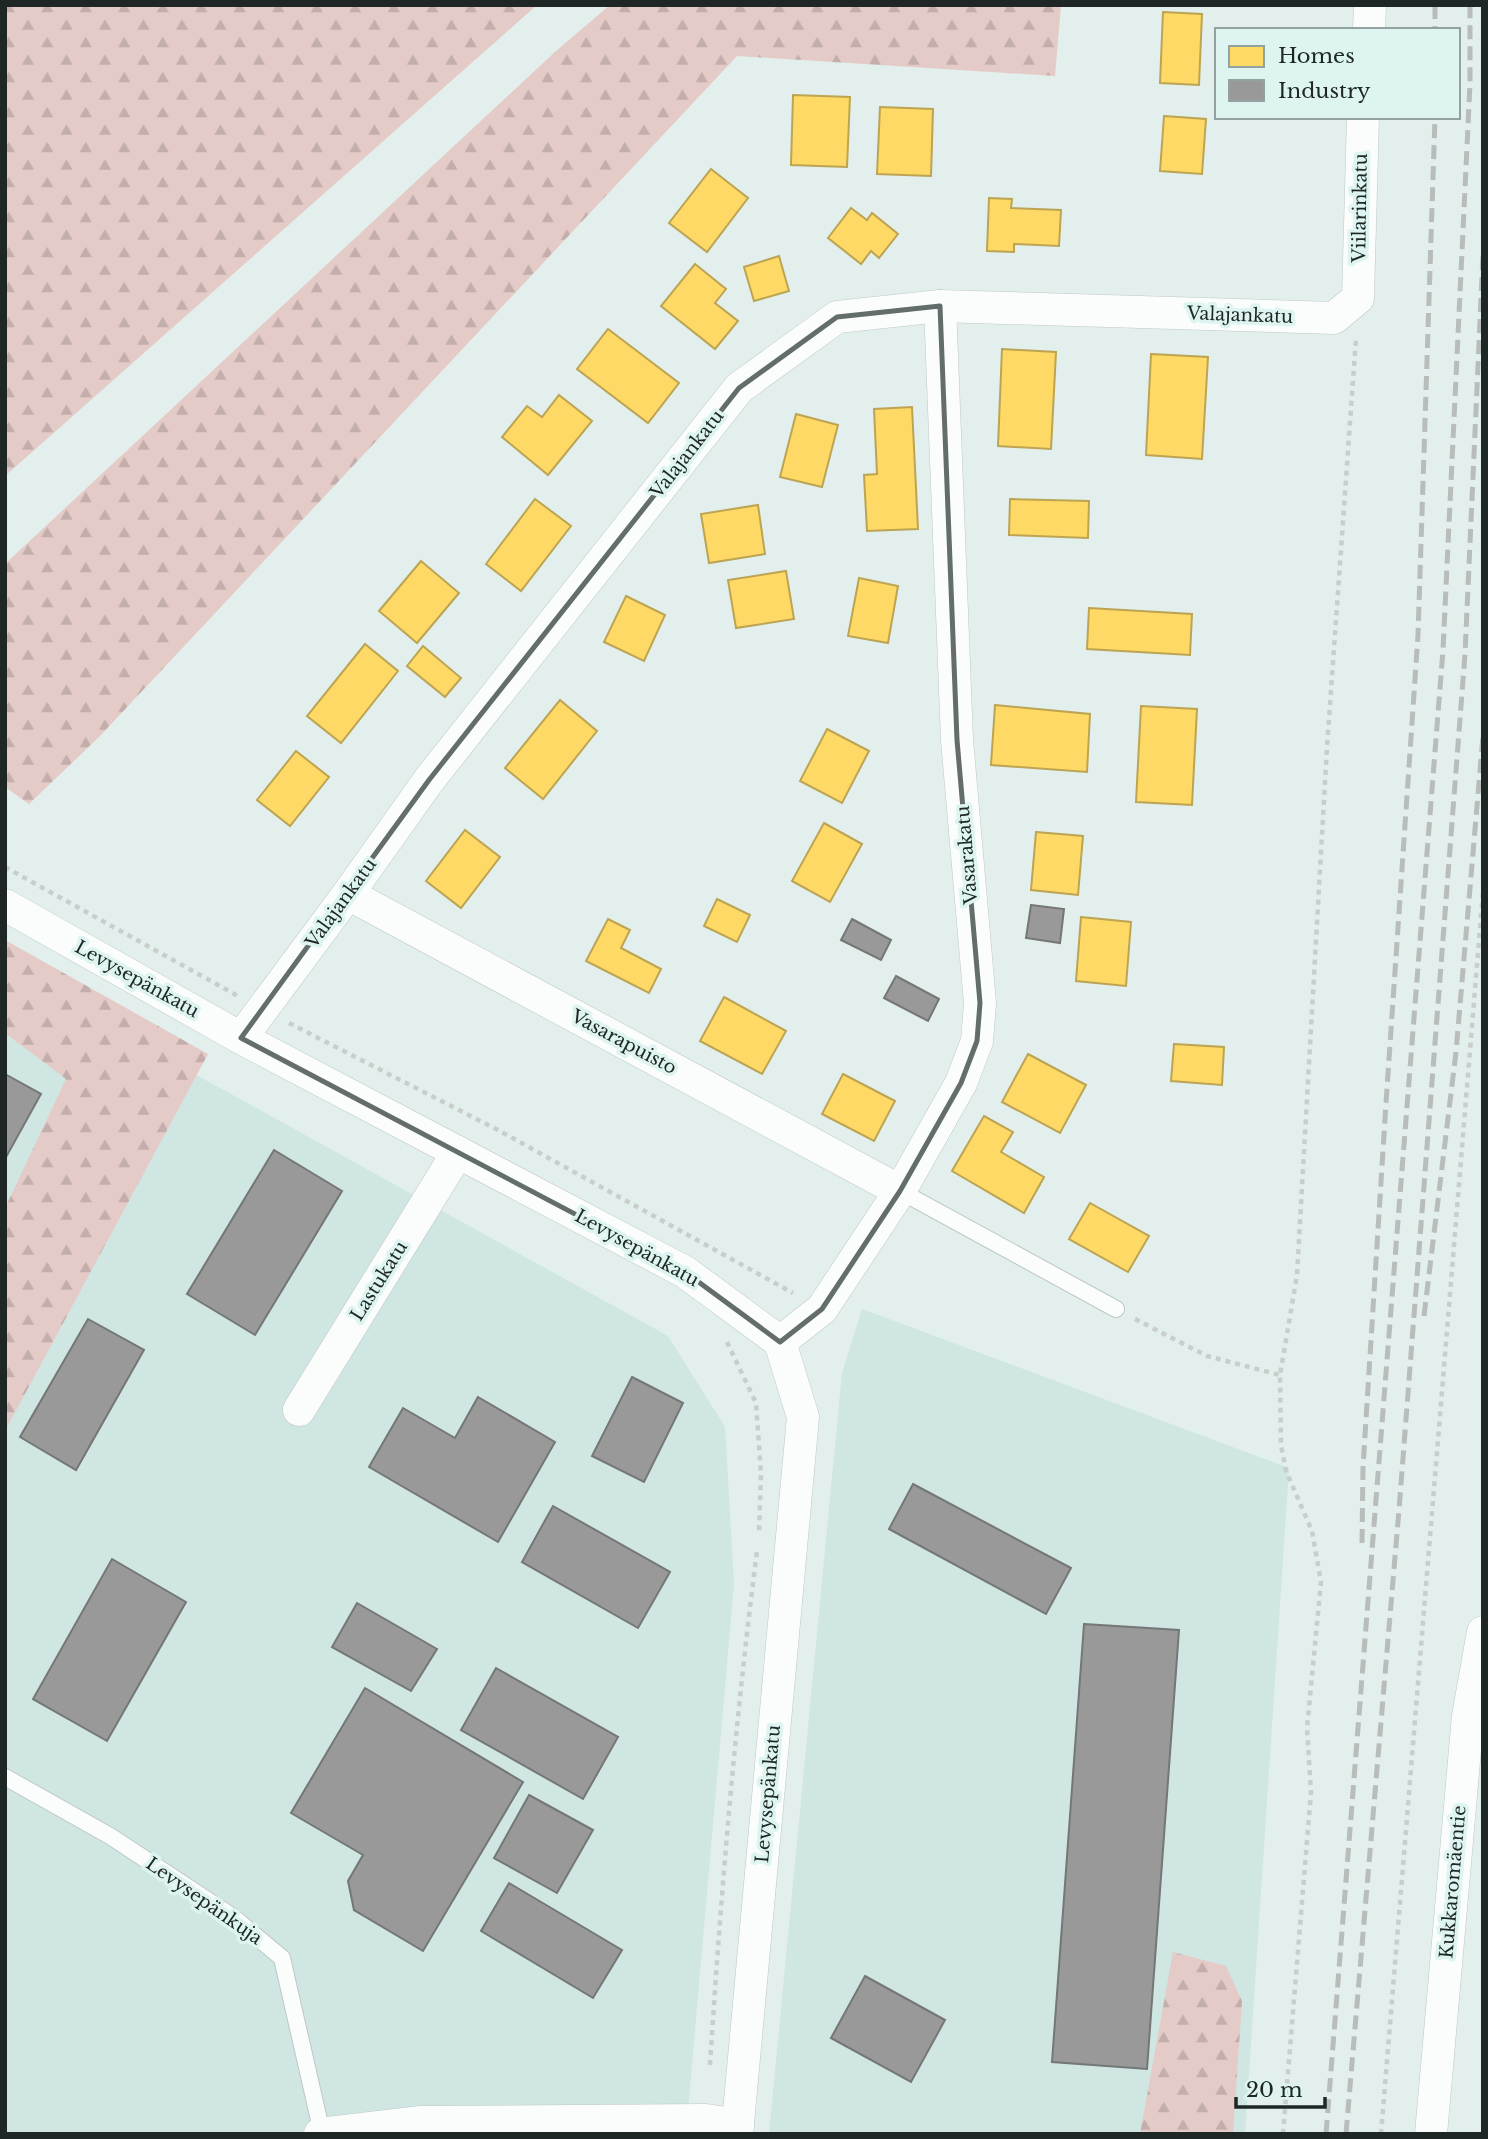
<svg xmlns="http://www.w3.org/2000/svg" width="1488" height="2139" font-family="'Libre Baskerville',serif">
	<style>
		.built { fill: #cfe6e2 }
		.forest { fill: url(#forest-firs) }
		.homes { fill: #ffd966; stroke: #bca452; stroke-width: 2 }
		.industry { fill: #999; stroke: #747776; stroke-width: 2 }
		.lines { fill: none; stroke-linecap: round; stroke-linejoin: round }
		.lane-casing { stroke: #bec8c6; stroke-width: 18 }
		.street-casing { stroke: #bec8c6; stroke-width: 33 }
		.path { stroke: #c8cecc; stroke-width: 4.5; stroke-dasharray: 5 5; stroke-linecap: butt }
		.lane { stroke: #fbfdfc; stroke-width: 16 }
		.street { stroke: #fbfdfc; stroke-width: 32 }
		.rail { stroke: #b8bcbb; stroke-width: 5; stroke-dasharray: 14 7; stroke-linecap: butt }
		.marked { fill: none; stroke: #636d6b; stroke-width: 5; stroke-linejoin: round }
		.labels { text-anchor: middle; stroke-width: 7; stroke-linejoin: round; paint-order: stroke }
		.street-label { font-size: 18px; fill: #1e2725; stroke: #ddf4f0 }
	</style>
	<defs>
		<pattern id="forest-firs" width="22" height="20" patternUnits="userSpaceOnUse" patternTransform="scale(1.75)"><rect width="22" height="20" fill="#e5cbc7"/><path d="M5 1l3.5 6h-7zM16 11l3.5 6h-7z" fill="#c4aeab"/></pattern>
	</defs>
	<rect width="100%" height="100%" fill="#e2efec"/>
	<!-- built -->
	<g class="built">
		<path d="M5,969L668,1336L725,1427L734,1584L686,2133L5,2134Z"/>
		<path d="M862,1309L1289,1468L1245,2134H769L842,1373Z"/>
	</g>
	<!-- forest -->
	<g class="forest">
		<path d="M5,5H537L5,476Z"/>
		<path d="M610,5H1061L1055,76L737,56L99,737L29,804L5,787V564L556,51Z"/>
		<path d="M5,940L208,1054L5,1431V1208L66,1079L5,1033Z"/>
		<path d="M1173,1952L1226,1966L1242,2001L1233,2134H1140Z"/>
	</g>
	<!-- homes -->
	<g class="homes">
		<path d="M1163,12L1202,14L1199,85L1160,83Z"/>
		<path d="M793,95L850,97L847,167L791,165Z"/>
		<path d="M880,107L933,109L931,176L877,174Z"/>
		<path d="M1164,116L1206,119L1202,174L1160,171Z"/>
		<path d="M711,169L748,198L707,252L669,223Z"/>
		<path d="M989,198L1012,199L1011,208L1061,210L1059,246L1014,244V252L987,251Z"/>
		<path d="M851,208L867,220L872,213L898,234L879,258L871,251L861,264L828,238Z"/>
		<path d="M779,256L789,291L754,301L744,267Z"/>
		<path d="M695,264L726,289L715,303L738,321L715,349L661,306Z"/>
		<path d="M608,329L679,383L648,423L577,369Z"/>
		<path d="M1002,349L1056,352L1051,449L998,446Z"/>
		<path d="M1151,354L1208,357L1202,459L1146,455Z"/>
		<path d="M559,395L592,421L548,475L502,437L527,406L542,417Z"/>
		<path d="M912,407L918,529L867,531L864,475L877,474L874,409Z"/>
		<path d="M796,414L838,425L822,487L780,477Z"/>
		<path d="M535,499L571,526L521,591L486,564Z"/>
		<path d="M1010,499L1089,501L1088,538L1009,535Z"/>
		<path d="M758,505L765,554L709,563L701,514Z"/>
		<path d="M421,561L459,593L417,643L379,611Z"/>
		<path d="M786,571L794,619L736,628L728,580Z"/>
		<path d="M859,578L898,586L888,643L848,636Z"/>
		<path d="M626,596L665,615L644,661L604,642Z"/>
		<path d="M1089,608L1192,614L1190,655L1087,649Z"/>
		<path d="M365,644L398,671L341,743L307,716Z"/>
		<path d="M423,646L461,678L445,697L407,666Z"/>
		<path d="M560,700L597,731L543,799L505,768Z"/>
		<path d="M995,705L1090,714L1087,772L991,765Z"/>
		<path d="M1141,706L1197,709L1192,805L1136,802Z"/>
		<path d="M827,729L869,751L842,803L800,781Z"/>
		<path d="M296,751L329,777L290,826L257,800Z"/>
		<path d="M824,823L862,844L830,902L792,881Z"/>
		<path d="M465,830L500,857L461,908L426,881Z"/>
		<path d="M1036,832L1083,836L1078,895L1031,890Z"/>
		<path d="M717,899L750,915L737,942L704,926Z"/>
		<path d="M1081,917L1131,922L1126,986L1076,981Z"/>
		<path d="M608,919L630,930L621,948L661,969L649,993L586,961Z"/>
		<path d="M724,997L786,1031L762,1074L700,1041Z"/>
		<path d="M1174,1044L1224,1047L1222,1085L1171,1081Z"/>
		<path d="M1028,1054L1086,1085L1060,1133L1002,1102Z"/>
		<path d="M843,1074L895,1101L874,1141L822,1114Z"/>
		<path d="M984,1116L1013,1132L1001,1152L1044,1177L1024,1213L952,1171Z"/>
		<path d="M1090,1203L1149,1236L1128,1272L1069,1239Z"/>
	</g>
	<!-- industry -->
	<g class="industry">
		<path d="M1031,905L1064,909L1060,943L1026,938Z"/>
		<path d="M852,919L891,940L881,960L841,940Z"/>
		<path d="M896,976L939,999L928,1021L884,998Z"/>
		<path d="M5,1074L41,1094L5,1159Z"/>
		<path d="M274,1150L342,1191L255,1335L187,1294Z"/>
		<path d="M88,1319L144,1350L76,1470L20,1437Z"/>
		<path d="M632,1377L683,1403L644,1482L592,1456Z"/>
		<path d="M478,1397L555,1442L498,1542L369,1467L403,1408L455,1438Z"/>
		<path d="M913,1484L1071,1568L1046,1614L889,1529Z"/>
		<path d="M553,1506L670,1572L638,1628L522,1562Z"/>
		<path d="M112,1559L186,1602L107,1741L33,1699Z"/>
		<path d="M357,1603L437,1649L411,1691L332,1647Z"/>
		<path d="M1084,1624L1179,1630L1147,2069L1052,2062Z"/>
		<path d="M496,1668L618,1737L583,1799L461,1730Z"/>
		<path d="M365,1688L523,1782L423,1951L354,1910L348,1881L363,1855L291,1813Z"/>
		<path d="M529,1795L593,1830L557,1893L494,1858Z"/>
		<path d="M509,1883L622,1950L593,1998L481,1931Z"/>
		<path d="M865,1976L945,2020L911,2082L831,2038Z"/>
	</g>
	<g class="lines">
		<defs>
			<g id="lane">
				<path d="M900,1191L1116,1309"/>
				<path d="M5,1777L110,1836L233,1917L282,1958L322,2133"/>
			</g>
			<g id="street">
				<path d="M1369,30L1370,5"/>
				<path d="M348,894L900,1191"/>
				<path d="M5,905L241,1038L685,1272L780,1342L803,1417L737,2134"/>
				<path d="M241,1038L348,894L429,780L739,388L837,317L940,306L1334,318L1358,298L1363,117"/>
				<path d="M780,1342L822,1309L900,1191L961,1083L977,1041L980,1003L957,740L940,306"/>
				<path d="M299,1410L458,1152"/>
				<path d="M320,2134L421,2122L706,2120L738,2125"/>
				<path d="M1431,2134L1468,1716L1483,1632"/>
			</g>
		</defs>
		<!-- lane casing -->
		<use href="#lane" class="lane-casing"/>
		<!-- street casing -->
		<use href="#street" class="street-casing"/>
		<!-- path -->
		<g class="path">
			<path d="M5,867L238,996"/>
			<path d="M289,1023L498,1130L793,1293"/>
			<path d="M1135,1319L1207,1356L1280,1375"/>
			<path d="M727,1342L756,1403L761,1474L759,1532"/>
			<path d="M710,2065C721,1893 735,1722 757,1551"/>
			<path d="M1283,2134L1311,1792L1307,1728L1321,1582L1312,1531L1286,1471L1281,1445L1280,1375L1297,1275L1327,747L1356,338"/>
			<path d="M1381,2134L1483,892"/>
		</g>
		<!-- lane -->
		<use href="#lane" class="lane"/>
		<!-- street -->
		<use href="#street" class="street"/>
		<!-- rail -->
		<g class="rail">
			<path d="M1435,5V30"/>
			<path d="M1424,1316L1456,1052L1483,736"/>
			<path d="M1362,1543L1363,1467L1386,1103L1418,635L1435,117"/>
			<path d="M1326,2134L1443,650L1470,84V5"/>
			<path d="M1346,2134L1399,1510L1465,654L1483,255"/>
		</g>
	</g>
	<!-- marked area -->
	<path class="marked" d="M940,306L957,740L980,1003L977,1041L961,1083L900,1191L822,1309L780,1342L685,1272L241,1038L429,780L739,388L837,317Z"/>
	<g class="labels">
		<!-- street labels -->
		<g class="street-label">
			<text transform="translate(1360 208) rotate(-89)" y="6">Viilarinkatu</text>
			<text transform="translate(1240 315) rotate(2)" y="6">Valajankatu</text>
			<text transform="translate(687 454) rotate(-52)" y="6">Valajankatu</text>
			<text transform="translate(967 855) rotate(-95)" y="6">Vasarakatu</text>
			<text transform="translate(341 903) rotate(-54)" y="6">Valajankatu</text>
			<text transform="translate(137 979) rotate(29)" y="6">Levysepänkatu</text>
			<text transform="translate(624 1042) rotate(28)" y="6">Vasarapuisto</text>
			<text transform="translate(637 1248) rotate(29)" y="6">Levysepänkatu</text>
			<text transform="translate(379 1281) rotate(-58)" y="6">Lastukatu</text>
			<text transform="translate(768 1794) rotate(-85)" y="6">Levysepänkatu</text>
			<text transform="translate(1453 1882) rotate(-85)" y="6">Kukkaromäentie</text>
			<text transform="translate(204 1901) rotate(35)" y="6">Levysepänkuja</text>
		</g>
	</g>
	<!-- border -->
	<rect width="1488" height="2139" fill="none" stroke="#1e2725" stroke-width="14"/>
	<!-- legend -->
	<rect x="1215" y="28" width="245" height="91" fill="#ddf4f0" stroke="#91a29f" stroke-width="2"/>
	<rect x="1229" y="46" width="35" height="21" fill="#ffd966" stroke="#91a29f" stroke-width="2"/>
	<text x="1278" y="63" font-size="21" fill="#1e2725">Homes</text>
	<rect x="1229" y="80" width="35" height="21" fill="#999999" stroke="#91a29f" stroke-width="2"/>
	<text x="1278" y="98" font-size="21" fill="#1e2725">Industry</text>
	<!-- scale -->
	<path d="M1236 2097v10h89v-10" fill="none" stroke="#1e2725" stroke-width="3.5"/>
	<text x="1246" y="2097" font-size="21" fill="#1e2725" stroke="#ddf4f0" stroke-width="5" paint-order="stroke">20 m</text>
</svg>
